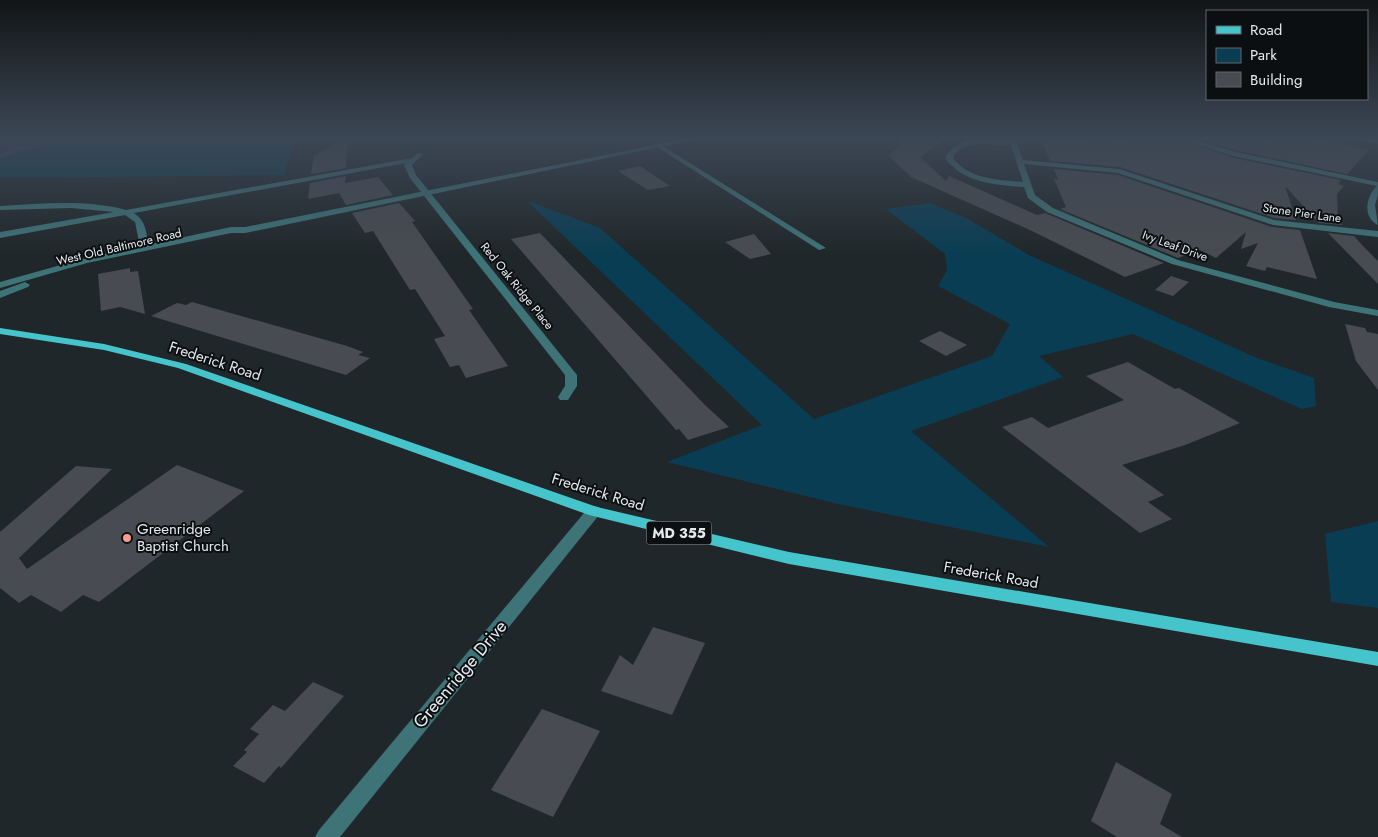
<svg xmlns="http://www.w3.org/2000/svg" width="1378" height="837" font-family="Jost,sans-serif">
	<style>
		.green { fill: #093d53 }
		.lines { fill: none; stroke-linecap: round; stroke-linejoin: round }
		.stream { stroke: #453a62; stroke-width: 4 }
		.building { fill: #484b51 }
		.minor { fill: #3e7478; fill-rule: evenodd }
		.tertiary { fill: #3e7478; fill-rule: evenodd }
		.primary { fill: #46c4cb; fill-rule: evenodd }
		.poi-dot { fill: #f49d8d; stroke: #0c0f11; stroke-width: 2 }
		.labels { text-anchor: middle; stroke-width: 4; stroke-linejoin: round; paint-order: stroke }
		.far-street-label { font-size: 12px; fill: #e6eaec; stroke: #0c0f11 }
		.shield { fill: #0c0f11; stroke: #a5a8aa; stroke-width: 1 }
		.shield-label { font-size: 14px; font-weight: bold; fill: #e6eaec }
		.street-label { font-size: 15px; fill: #e6eaec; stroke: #0c0f11 }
		.poi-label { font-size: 15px; fill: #e6eaec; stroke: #0c0f11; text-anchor: start }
		.near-street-label { font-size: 18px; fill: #e6eaec; stroke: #0c0f11 }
	</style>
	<rect width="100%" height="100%" fill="#20272a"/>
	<!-- green -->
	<g class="green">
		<path d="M0,138H299L293,146L284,175L0,178Z"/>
		<path d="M526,200L600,228L814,419L992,356L1010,324L938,286L947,270L945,254L886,209L930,203L968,219L1029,255L1257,358L1314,378L1316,406L1302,409L1133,334L1039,356L1063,377L911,431L1049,547L838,504L667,462L762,425Z"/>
		<path d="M1378,521V608L1331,602L1325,534Z"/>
	</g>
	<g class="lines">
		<!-- stream -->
		<g class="stream">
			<path d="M0,146L19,148"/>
			<path d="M0,157L16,150L64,138"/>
		</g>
	</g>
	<!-- building -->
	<g class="building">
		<path d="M900,138H947L920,157L946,181L949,176L1037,215L1045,213L1164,263L1125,277L1032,231L911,177L888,155L900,147Z"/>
		<path d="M1040,138L1088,141L1086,138H1114L1118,142L1128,138H1176L1234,158L1341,180L1338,184L1344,186L1337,194L1338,220L1343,225L1319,223L1285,186L1296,220L1274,218L1120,167L1050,161Z"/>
		<path d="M1195,138H1315L1369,150L1347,174L1235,150Z"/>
		<path d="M347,139L346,168L311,174L314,155Z"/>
		<path d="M640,166L670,186L648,190L618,171Z"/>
		<path d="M1054,169L1118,175L1272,227L1300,230L1317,279L1267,267L1265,271L1246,266L1258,243L1241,249L1246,232L1216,258L1200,250L1178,258L1060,209L1066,207L1054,179H1058Z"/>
		<path d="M346,176L345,183L378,177L393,195L346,205L339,193L308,199L310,183Z"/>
		<path d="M399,203L415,221L412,222L473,309L469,310L508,366L466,378L459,365L450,367L434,339L445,336L415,289L410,290L373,231L365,233L352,213Z"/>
		<path d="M540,233L705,405L729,427L688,440L679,429L676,430L511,239Z"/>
		<path d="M1328,233L1354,236L1363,246L1378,261V284Z"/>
		<path d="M754,234L771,254L750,259L725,242Z"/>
		<path d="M130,268V272L138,271L145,314L120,307L101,311L98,274Z"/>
		<path d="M1171,276L1189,282L1173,296L1155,290Z"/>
		<path d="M192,302L347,346L363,352L358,355L370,358L346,375L151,316L177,303L186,305Z"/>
		<path d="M1345,324L1365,328L1367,332L1378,334V390L1356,361Z"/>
		<path d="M940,331L967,345L946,356L919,341Z"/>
		<path d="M1128,362L1175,389L1179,388L1240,423L1185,445L1122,465L1164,495L1148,502L1172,519L1140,533L1002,427L1032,417L1048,428L1124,400L1086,376Z"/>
		<path d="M177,465L244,491L99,602L83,595L61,612L31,595L19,603L0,588V532L76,466L112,469L19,558L27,569Z"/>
		<path d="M653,627L705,643L672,715L601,691L620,655L633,665Z"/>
		<path d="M313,682L344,696L281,768L279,766L264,783L233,766L247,752L244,750L259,734L250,729L273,705L285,711Z"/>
		<path d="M542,709L600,731L553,817L491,790Z"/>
		<path d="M1116,762L1172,794L1160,824L1182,837H1117L1091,821Z"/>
	</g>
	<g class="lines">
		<!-- minor -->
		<g class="minor">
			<path d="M1009,138H1015L1023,160L1119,169L1274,220L1378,231V237L1273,225L1118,173L1024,164L1035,195L1053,208L1178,260L1334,302L1378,310V316L1329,307L1172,264L1047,212L1028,198L1024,187C996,185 963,183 945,158C958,134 987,140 1010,141ZM987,144L1011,145L1023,182C999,180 968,179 953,158C960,144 973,144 987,144Z"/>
			<path d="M1178,138H1188L1235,152L1378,182V195L1375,205L1378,225C1362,217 1366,196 1377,186L1234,156Z"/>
			<path d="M1359,138L1378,140V144L1360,139Z"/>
			<path d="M657,145H661L826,248L819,250L657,147Z"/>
			<path d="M418,153L423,154L412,165L416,175L577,375V386L568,400H560L558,397L565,386V375L410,178L404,165L406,163L134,213C146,221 147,233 148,247L144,250L140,247L135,222L125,215L0,238V232L114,212L71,208L0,210V206C42,204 85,199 126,210L412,158Z"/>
			<path d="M594,506L599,507L601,511L599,515L340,837H315L319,830L589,507Z"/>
		</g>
		<!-- tertiary -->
		<g class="tertiary">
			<path d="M690,138H703L245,233H231L87,263L0,288V282L86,258L231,227H245Z"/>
			<path d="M25,282L30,285L28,287L0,298V291Z"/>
		</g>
		<!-- primary -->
		<path class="primary" d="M0,328L104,344L186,364L597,507L789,552L1378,652V666L789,564L589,515L178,368L104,350L0,334Z"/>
	</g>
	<!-- sky -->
	<linearGradient id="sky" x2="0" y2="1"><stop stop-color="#121517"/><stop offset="0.54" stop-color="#3c4755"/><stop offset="1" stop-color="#3c4755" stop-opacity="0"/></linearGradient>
	<rect width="1378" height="255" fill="url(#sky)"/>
	<!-- markers -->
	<circle class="poi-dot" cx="127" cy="538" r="5"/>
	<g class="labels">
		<!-- far-street labels -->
		<g class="far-street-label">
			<text transform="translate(1302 213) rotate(8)" y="4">Stone Pier Lane</text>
			<text transform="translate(1175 246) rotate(20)" y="4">Ivy Leaf Drive</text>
			<text transform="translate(119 247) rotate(-13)" y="4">West Old Baltimore Road</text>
			<text transform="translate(517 286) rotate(51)" y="4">Red Oak Ridge Place</text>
		</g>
		<!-- shield labels -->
		<rect class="shield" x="646.5" y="521.5" width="65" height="23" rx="4"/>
		<g class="shield-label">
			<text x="679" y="538">MD 355</text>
		</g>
		<!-- street labels -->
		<g class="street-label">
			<text transform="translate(215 361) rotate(18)" y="5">Frederick Road</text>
			<text transform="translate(598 492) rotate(17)" y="5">Frederick Road</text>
			<text transform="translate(991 575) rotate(10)" y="5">Frederick Road</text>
		</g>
		<!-- poi labels -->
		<g class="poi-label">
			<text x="137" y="534">Greenridge<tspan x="137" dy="17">Baptist Church</tspan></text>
		</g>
		<!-- near-street labels -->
		<g class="near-street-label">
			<text transform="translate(460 674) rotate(-50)" y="6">Greenridge Drive</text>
		</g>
	</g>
	<!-- legend -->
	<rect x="1206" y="10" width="162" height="90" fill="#0c0f11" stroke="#636769"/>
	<rect x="1216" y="26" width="25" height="8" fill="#46c4cb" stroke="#636769"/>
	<text x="1250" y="35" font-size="15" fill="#e6eaec">Road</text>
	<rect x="1216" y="48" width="25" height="15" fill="#093d53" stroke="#636769"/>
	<text x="1250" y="60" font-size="15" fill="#e6eaec">Park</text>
	<rect x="1216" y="72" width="25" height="15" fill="#484b51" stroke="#636769"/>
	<text x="1250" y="85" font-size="15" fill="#e6eaec">Building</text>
</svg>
